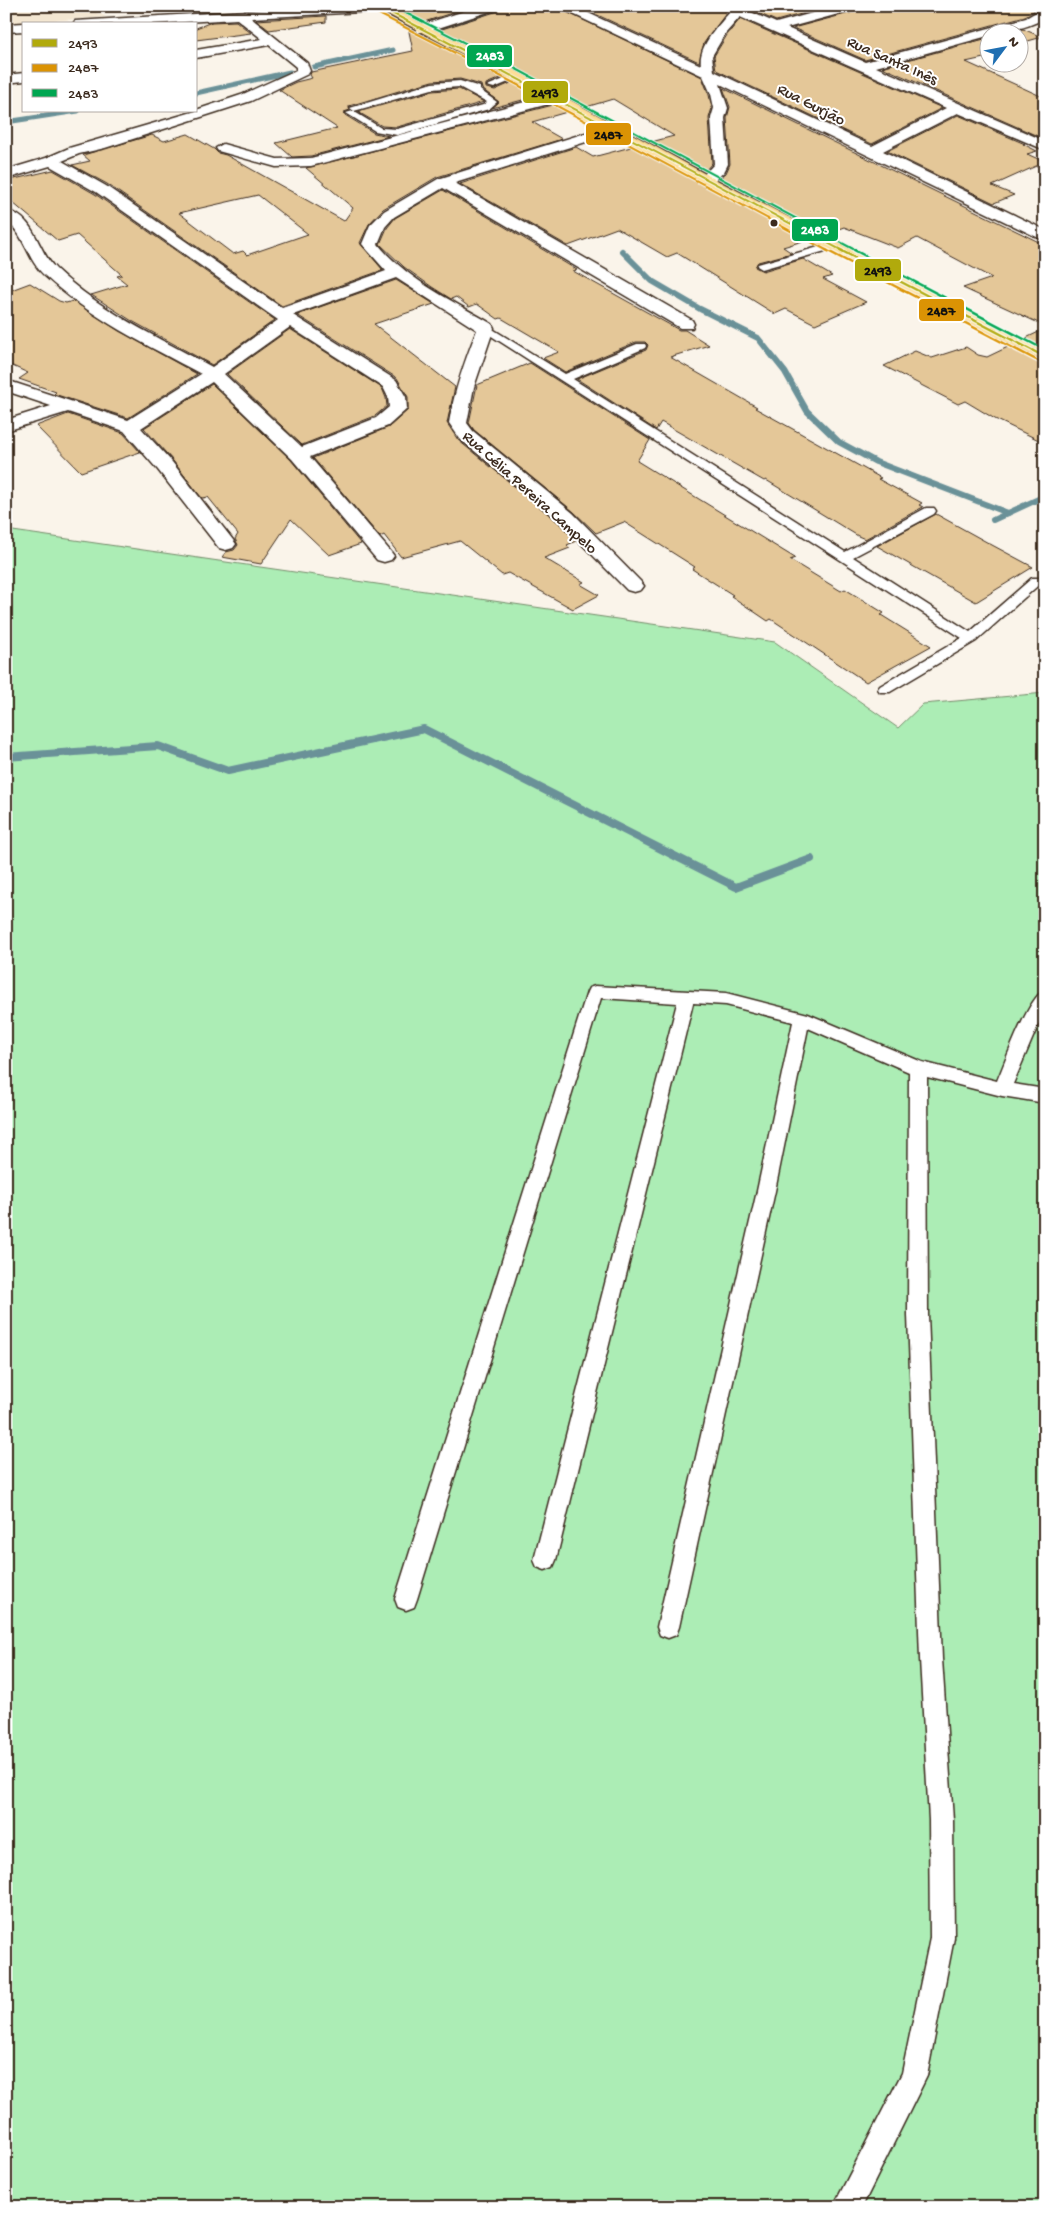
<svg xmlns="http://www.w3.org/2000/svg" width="1051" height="2213" font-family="'Gochi Hand',sans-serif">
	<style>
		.built { fill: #f3e6d1 }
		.green { fill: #acedb5; stroke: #748c6a }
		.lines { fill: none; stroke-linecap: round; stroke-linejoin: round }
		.stream-far2 { stroke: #6a9198; stroke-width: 5 }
		.stream-far1 { stroke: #6a9198; stroke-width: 6 }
		.stream { stroke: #6a9198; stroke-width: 8 }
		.building { fill: #e4c798; stroke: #3b2a1e; fill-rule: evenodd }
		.lane-casing { stroke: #3b2a1e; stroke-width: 3 }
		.street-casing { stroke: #3b2a1e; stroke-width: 3 }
		.primary-casing { stroke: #3b2a1e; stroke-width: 3 }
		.lane { fill: #fff; fill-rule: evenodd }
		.street { fill: #fff; fill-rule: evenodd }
		.primary { fill: #fedd96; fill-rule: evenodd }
		.bus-1-far1-casing { stroke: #fff; stroke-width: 4 }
		.bus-1-casing { stroke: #fff; stroke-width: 5 }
		.bus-2-far1-casing { stroke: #fff; stroke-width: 4 }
		.bus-2-casing { stroke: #fff; stroke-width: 5 }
		.bus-3-far1-casing { stroke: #fff; stroke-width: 4 }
		.bus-3-casing { stroke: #fff; stroke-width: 5 }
		.bus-1-far1 { stroke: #b1aa0c; stroke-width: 2 }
		.bus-1 { stroke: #b1aa0c; stroke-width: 2.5 }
		.bus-2-far1 { stroke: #db9304; stroke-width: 2 }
		.bus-2 { stroke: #db9304; stroke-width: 2.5 }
		.bus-3-far1 { stroke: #00a651; stroke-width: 2 }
		.bus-3 { stroke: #00a651; stroke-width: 2.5 }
		.bus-dot { fill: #3b2a1e; stroke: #fff; stroke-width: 2 }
		.labels { text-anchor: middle; stroke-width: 4; stroke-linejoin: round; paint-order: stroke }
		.far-street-label { font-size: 16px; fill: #3b2a1e; stroke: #fff }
		.line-badge { stroke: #fff; stroke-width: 2 }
		.badge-label { font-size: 14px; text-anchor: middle; font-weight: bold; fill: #fff }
		.pale-badge-label { font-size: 14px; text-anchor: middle; font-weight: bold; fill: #111 }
	</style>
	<rect width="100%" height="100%" fill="#faf4ea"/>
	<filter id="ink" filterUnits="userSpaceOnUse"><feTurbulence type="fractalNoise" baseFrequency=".02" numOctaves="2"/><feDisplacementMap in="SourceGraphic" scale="10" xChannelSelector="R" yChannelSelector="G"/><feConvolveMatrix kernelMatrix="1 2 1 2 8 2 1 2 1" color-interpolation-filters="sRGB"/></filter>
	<g filter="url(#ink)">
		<!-- built -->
		<path class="built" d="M6,6H81L106,17L6,24Z"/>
		<!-- green -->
		<path class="green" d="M6,530L775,642L898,728L923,704L1045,693V2207H6Z"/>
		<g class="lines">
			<!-- stream-far2 -->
			<g class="stream-far2">
				<path d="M439,28L486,15"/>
				<path d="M314,67L393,50"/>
				<path d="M196,93L290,72"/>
				<path d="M6,122L78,111"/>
			</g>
			<!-- stream-far1 -->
			<g class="stream-far1">
				<path d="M622,251L652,281L700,309L758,338L785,372L807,411L839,442L876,462L1008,513"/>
				<path d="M993,520L1045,496"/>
			</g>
			<!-- stream -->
			<path class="stream" d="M6,757L158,746L228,771L424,729L736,887L811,859"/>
		</g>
		<!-- building -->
		<g class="building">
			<path d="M404,6H473L424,22L405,13Z"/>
			<path d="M501,6H554L702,77L709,95L712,108L709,118L712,163L705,171L651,142L674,136L613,99L586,107L439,30L498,11Z"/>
			<path d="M578,6H718L727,12L704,43L699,62Z"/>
			<path d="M742,6H830L776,21Z"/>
			<path d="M861,6H1034V11L1025,16L865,60L793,28L857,11Z"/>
			<path d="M326,16V22L269,30L256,20Z"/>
			<path d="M740,19L942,108L872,144L716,70L714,56L727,35Z"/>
			<path d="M236,21L251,33L196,40V28L212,22Z"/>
			<path d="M408,27L503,77L486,84V88L495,90L513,82L538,96L492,108L499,102L482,89L481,85L460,79L432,81L349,106L350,110L344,112L345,115L374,133L389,136L311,156L292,157L276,143L337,128L279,90L296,82L312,78L310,75L311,72L413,51Z"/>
			<path d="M1023,29L1042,37L1021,43L1028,46L1018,49V32H1007Z"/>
			<path d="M988,38V57L966,62L1045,98V137L1042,138L882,67Z"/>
			<path d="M723,88L1045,245V326L963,288L992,278L917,238L898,248L844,227L825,234L719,179L726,173L730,164L727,118L730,107Z"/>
			<path d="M459,89L484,102L397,127L382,126L358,112L432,91Z"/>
			<path d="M553,105L567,112L532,122L562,139L437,177L383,209L369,224L360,243L383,270L282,306L107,184L72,165L90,161L83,155L152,135L164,141L188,134L214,149L218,153L226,155L344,221L353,208L306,168ZM258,195L308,234L247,255L243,251L233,254L179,213Z"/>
			<path d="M958,115L1025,144H1023L1037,151L1027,154L1045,162L992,186L1014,195L994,203L887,151Z"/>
			<path d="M576,147L593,157L631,147L806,240L783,247L792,253L758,262L755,267L763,271L803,259L832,276L823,279L866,302L815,324L786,309L775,314L677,253L667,257L617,228L568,246L460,184Z"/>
			<path d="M53,170L95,194L275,320L212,365L132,321L93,296L91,295L127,284L117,276L122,275L77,235L58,241L6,197V181Z"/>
			<path d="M443,190L577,270L573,271L679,330H685L709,345L670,357L757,407L755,408L881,478L878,479L922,503L919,505L923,507L865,539L858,536L766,480L764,481L661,422L656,430L577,379L646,350L648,345L645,342H636L565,372L543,358L559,352L501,318L498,319L477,304L469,307L456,297L451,299L432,287L404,267L380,244L387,228L395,218Z"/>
			<path d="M396,280L434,304L374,324L455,387L447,423L458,440L558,522L576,541L567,545L570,548L544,558L584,582L580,584L599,595L573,609L508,573L502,575L460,541L401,557L384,535L380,537L313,458L389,427L408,410V397L397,378L297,315Z"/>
			<path d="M30,283L59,301L66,303L73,301L119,331L197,374L128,418L54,394L56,392L19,379L28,373L6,363V292Z"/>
			<path d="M290,329L382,388L386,398L387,406L375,416L302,445L227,374Z"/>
			<path d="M1045,329V348L1026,338Z"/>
			<path d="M1010,346L1045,364V443L995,419L965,401L958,404L884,366L915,351L932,358L966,347L978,355L987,357Z"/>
			<path d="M530,363L650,440L637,461L795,558L790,560L841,591L845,589L884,613L881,615L931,646L866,682L771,619L768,621L731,596L733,595L692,569L695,567L624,522L596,533L574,512L474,430L469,423L477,385Z"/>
			<path d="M212,384L291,460L361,544L329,555L291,519L261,564L222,557L226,552L234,550L238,545L235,539L238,534L208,497L203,498L201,497L173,461L144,428Z"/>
			<path d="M68,414L123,433L140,452L81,472L36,426Z"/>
			<path d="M936,514L992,545L1033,567L976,602L877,546Z"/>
		</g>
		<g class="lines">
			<defs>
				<g id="lane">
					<path d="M514,75L521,77L494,88L487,86Z"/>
					<path d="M460,81L480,87V90L497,102L489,109L397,135L375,131L346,113L353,111L381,128L397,129L483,105L487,102L459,87L432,89L354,111L350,108L432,83Z"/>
					<path d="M833,243L836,244V248L762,269L757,266L758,264Z"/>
					<path d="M486,325L565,374L637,344H645L646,346L645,348L573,379L845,552L926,508H934L936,511L934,514L853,557L970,632L1032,578H1042L1043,581L976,641L890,692H880L878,689L880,686L962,638L482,330L481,328Z"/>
					<path d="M595,986L726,993L808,1014L922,1062L997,1081C1005,1063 1029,995 1045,990V1009L1013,1084L1045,1089V1103L1002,1096L927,1077L928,1315L942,1659L953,1820L954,1938L927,2076L862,2207H833L902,2073L930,1938L929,1820L920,1659L908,1315L909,1072L808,1028L775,1191L679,1627L676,1635L668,1638L660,1635L657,1627L757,1191L793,1022L726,1005L693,1003L556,1560L553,1567L545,1570L537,1567L534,1560L677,1003L601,998L417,1599L414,1607L406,1610L398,1607L395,1599L587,992L589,988Z"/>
				</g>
				<g id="street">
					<path d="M328,6L386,7L380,11L251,18L307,63L310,71L308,74L251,101L105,148L79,154L62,161L106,186L282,308L386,271L362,244L370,225L384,211L438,179L608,126H618L620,129L618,132L455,183L692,320L694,324L692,328H680L443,188L394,217L385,227L378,244C407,280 453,301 492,324L494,328L474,387L467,423L473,431L573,513L641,582L644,586L641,590L634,592L627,590L559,521L460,439L449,423C454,391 465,360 477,330L396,278L293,315L396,380L406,397L407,409L388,426L310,457L391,552L394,556L391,560L384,562L377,560L292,459L212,382L141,428L172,462L233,540L236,544L233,548L226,550L219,548L158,470L124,431L68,412L6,431V420L51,406L6,391V380L128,420L201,374C147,345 90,318 45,276C26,259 26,235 6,221V210C36,217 37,251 56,269C100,311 159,338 212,367L278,320L96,192L50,166L6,179V170L46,158L69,148L196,111V110L241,95L292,72L296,70V67L269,45L196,58V50L262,39L237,19L149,24H73L75,21ZM290,327L383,387L388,397L389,407L376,418L302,447L224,374Z"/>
					<path d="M480,6H499L497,9L426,32H418L416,29L418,26Z"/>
					<path d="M556,6H573L701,65C698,46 718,26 730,12L720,6H737L776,23L838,6H859L857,9L787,28L865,62L1026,18L1045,7V18C1028,28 1008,32 988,32V36L876,67L1045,141V150L958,113L883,151L1045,230V241L720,84L728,108L725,118L728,164L724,172L711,183H701L699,180L714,164L711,118L714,108L711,94L703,76ZM740,17L946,108L872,146L714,71L712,56L725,34Z"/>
					<path d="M24,23L26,24H24V31L6,32V24Z"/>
					<path d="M24,73V81L6,83V75Z"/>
					<path d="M555,94L562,98L560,101L311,166L276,167L218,151L216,148L223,144L277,159L311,158Z"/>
				</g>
				<path id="primary" d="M372,6H388L522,74L711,177L1045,350V362L701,183L512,80Z"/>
			</defs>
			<!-- lane casing -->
			<use href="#lane" class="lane-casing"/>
			<!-- street casing -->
			<use href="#street" class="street-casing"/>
			<!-- primary casing -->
			<use href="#primary" class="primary-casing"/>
			<!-- lane -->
			<use href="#lane" class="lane"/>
			<!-- street -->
			<use href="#street" class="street"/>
			<!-- primary -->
			<use href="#primary" class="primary"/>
			<defs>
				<path id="bus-1-far1" d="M378,6C534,86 687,170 843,251"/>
				<path id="bus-1" d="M840,250L1045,357"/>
				<path id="bus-2-far1" d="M375,12L514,83L828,251"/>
				<path id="bus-2" d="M826,250L1042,363"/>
				<path id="bus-3-far1" d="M392,6L520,71L857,251"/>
				<path id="bus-3" d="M854,250L1045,350"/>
			</defs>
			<!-- bus-1-far1 casing -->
			<use href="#bus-1-far1" class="bus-1-far1-casing"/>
			<!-- bus-1 casing -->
			<use href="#bus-1" class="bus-1-casing"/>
			<!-- bus-2-far1 casing -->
			<use href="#bus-2-far1" class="bus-2-far1-casing"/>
			<!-- bus-2 casing -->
			<use href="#bus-2" class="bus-2-casing"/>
			<!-- bus-3-far1 casing -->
			<use href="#bus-3-far1" class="bus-3-far1-casing"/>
			<!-- bus-3 casing -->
			<use href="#bus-3" class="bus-3-casing"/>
			<!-- bus-1-far1 -->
			<use href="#bus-1-far1" class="bus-1-far1"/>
			<!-- bus-1 -->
			<use href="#bus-1" class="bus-1"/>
			<!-- bus-2-far1 -->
			<use href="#bus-2-far1" class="bus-2-far1"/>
			<!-- bus-2 -->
			<use href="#bus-2" class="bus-2"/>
			<!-- bus-3-far1 -->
			<use href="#bus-3-far1" class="bus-3-far1"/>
			<!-- bus-3 -->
			<use href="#bus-3" class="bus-3"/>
		</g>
	</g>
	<!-- markers -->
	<circle class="bus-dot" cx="774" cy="223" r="4.5"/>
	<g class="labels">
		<!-- far-street labels -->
		<g class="far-street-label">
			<text transform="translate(893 59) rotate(24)" y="6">Rua Santa Inês</text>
			<text transform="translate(812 103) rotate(27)" y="6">Rua Gurjão</text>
			<text transform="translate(531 491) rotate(42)" y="6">Rua Célia Pereira Campelo</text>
		</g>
	</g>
	<g class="line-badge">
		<rect x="466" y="44" width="47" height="24" rx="5" fill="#00a651"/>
		<rect x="522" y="80" width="47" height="24" rx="5" fill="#b1aa0c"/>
		<rect x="585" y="122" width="47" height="24" rx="5" fill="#db9304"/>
		<rect x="791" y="218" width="48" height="24" rx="5" fill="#00a651"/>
		<rect x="854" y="258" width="48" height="24" rx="5" fill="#b1aa0c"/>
		<rect x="918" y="298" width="47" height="24" rx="5" fill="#db9304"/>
	</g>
	<g class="badge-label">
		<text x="490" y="60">2483</text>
		<text x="815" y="234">2483</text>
	</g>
	<g class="pale-badge-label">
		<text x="545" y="97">2493</text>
		<text x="608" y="139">2487</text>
		<text x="878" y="275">2493</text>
		<text x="941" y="315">2487</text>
	</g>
	<!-- margin -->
	<rect width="1051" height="2213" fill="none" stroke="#fff" stroke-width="25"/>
	<rect x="12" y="12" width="1026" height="2188" fill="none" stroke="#3b2a1e" stroke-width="2" filter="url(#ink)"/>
	<!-- legend -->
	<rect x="22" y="22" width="175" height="90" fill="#ffffff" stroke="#b1aaa5"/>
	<rect x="32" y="39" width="25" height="8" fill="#b1aa0c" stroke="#b1aaa5"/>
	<text x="68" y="48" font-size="15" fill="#3b2a1e">2493</text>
	<rect x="32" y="64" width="25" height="8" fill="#db9304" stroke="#b1aaa5"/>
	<text x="68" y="72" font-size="15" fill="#3b2a1e">2487</text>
	<rect x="32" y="89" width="25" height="8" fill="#00a651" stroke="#b1aaa5"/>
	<text x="68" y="98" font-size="15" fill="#3b2a1e">2483</text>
	<!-- north arrow -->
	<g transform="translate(1004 48) rotate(58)"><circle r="24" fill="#ffffff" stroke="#b1aaa5"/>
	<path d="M0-4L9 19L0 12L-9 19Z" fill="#1f6fb2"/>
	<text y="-8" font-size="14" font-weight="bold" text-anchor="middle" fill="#3b2a1e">N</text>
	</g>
</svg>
